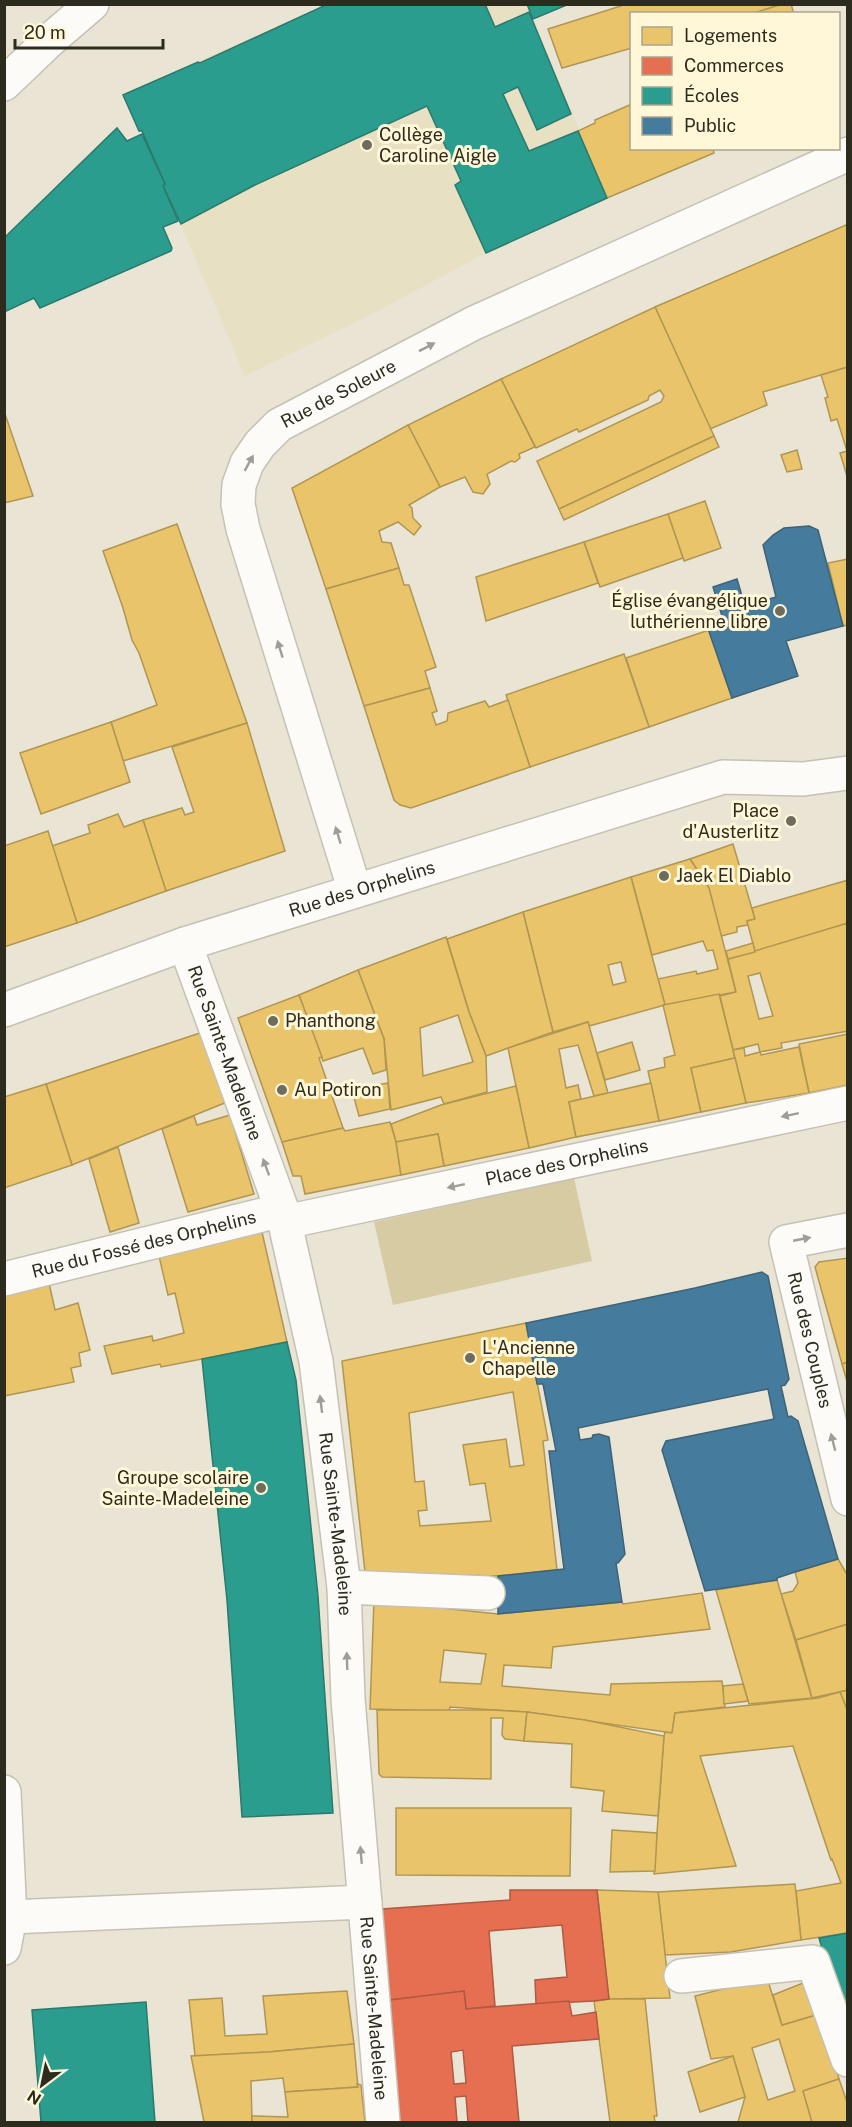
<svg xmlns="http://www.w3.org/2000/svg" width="852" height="2127" font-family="'Public Sans',sans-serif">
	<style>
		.built { fill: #e8e0c3 }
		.green { fill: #d6cba3 }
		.homes { fill: #e9c46a; stroke: #b19653; stroke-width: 1.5; fill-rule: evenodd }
		.shops { fill: #e76f51; stroke: #af5a42; stroke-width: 1.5; fill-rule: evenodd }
		.schools { fill: #2a9d8f; stroke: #2b7a6d; stroke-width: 1.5 }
		.public { fill: #457b9d; stroke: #3e6377; stroke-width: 1.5 }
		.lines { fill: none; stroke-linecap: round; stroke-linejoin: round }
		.pedestrian-casing { stroke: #c5c1b4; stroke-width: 36 }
		.minor-casing { stroke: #c5c1b4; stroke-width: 36 }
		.tertiary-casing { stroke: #c5c1b4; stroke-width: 36 }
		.pedestrian { stroke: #fcfbf8; stroke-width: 33 }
		.minor { stroke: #fcfbf8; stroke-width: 33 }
		.tertiary { stroke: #fcfbf8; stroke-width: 33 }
		.oneway { fill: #9f9d96 }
		.poi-dot { fill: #6f6b5d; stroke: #fff7d7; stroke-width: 2 }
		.labels { text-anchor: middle; stroke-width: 6; stroke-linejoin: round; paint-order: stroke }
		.poi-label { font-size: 18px; fill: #2d2a1e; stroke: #fff7d7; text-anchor: start }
		.street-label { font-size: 18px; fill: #2d2a1e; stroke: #fff7d7 }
	</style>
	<rect width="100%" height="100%" fill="#e9e4d3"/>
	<!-- built -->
	<path class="built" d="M326,5H528L607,198L486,253L366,317L245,376L125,93Z"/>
	<!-- green -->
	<path class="green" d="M574,1178L592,1261L393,1305L374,1222Z"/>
	<!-- homes -->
	<g class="homes">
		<path d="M627,4H783L751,14H632V48L562,68L548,29Z"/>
		<path d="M783,4H791L794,14H751Z"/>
		<path d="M632,104V148H713L714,153L607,198L578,131L595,123V120Z"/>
		<path d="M846,225H848V367L763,392L767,405L710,429L655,307Z"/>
		<path d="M655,307L714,436L559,509L537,461L661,402L664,396L660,390L649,396L648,400L579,432L577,429L536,448L501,379Z"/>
		<path d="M848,367V476H847L840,453L847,451L837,419L831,421L825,398L828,397L821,375Z"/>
		<path d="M501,379L535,447L519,454L520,458L515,462L511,461L487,474L490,484L483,494L473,492L465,477L440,487L408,425Z"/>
		<path d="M4,411L33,496L4,503Z"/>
		<path d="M408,425L440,487L409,505L412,508L413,518L421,526L414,535L398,522L379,531L382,542L391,543L399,568L326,589L292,488Z"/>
		<path d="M714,436L719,447L564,520L559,509Z"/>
		<path d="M797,450L802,469L787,472L781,455Z"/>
		<path d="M705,501L721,548L684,561L668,514Z"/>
		<path d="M668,514L683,558L600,587L584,542Z"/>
		<path d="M177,524L247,723L123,761L111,722L157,705L139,653L132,640L123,608L103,551Z"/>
		<path d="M584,542L598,583L486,621L476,577Z"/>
		<path d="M848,559V625L843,626L828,563Z"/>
		<path d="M399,568L404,585H409L436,667L425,671L430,688L364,706L326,589Z"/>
		<path d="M709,630L732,698L649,727L626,658Z"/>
		<path d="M624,654L649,727L530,767L506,695Z"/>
		<path d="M430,688L437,711L432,713L436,725L447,721L448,713L485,701L489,707L508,700L530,767L411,808L400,805L394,800L364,706Z"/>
		<path d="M111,722L130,782L41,814L20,753Z"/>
		<path d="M247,723L285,851L166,891L143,820L182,808L185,815L194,812L172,747Z"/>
		<path d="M118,814L124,827L143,820L166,891L77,923L52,846L90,833L88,825Z"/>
		<path d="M48,831L77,923L4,947V846Z"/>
		<path d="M733,844L755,919L747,921L748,925L737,927V932L721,936L709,888L690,859Z"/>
		<path d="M690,859L709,888L736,992L665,1005L658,979L696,971L697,974L718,969L713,950L707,951L703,941L652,955L631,877Z"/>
		<path d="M631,877L665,1005L589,1026L588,1022L553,1032L523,912ZM621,962L626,982L613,985L608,965Z"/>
		<path d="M848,880V923L755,952L747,921L755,919L752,908Z"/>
		<path d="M523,912L553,1032L486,1056L469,1012L447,939Z"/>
		<path d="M848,923V1031L781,1043L782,1048L760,1052L758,1044L733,1050L720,996L736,992L728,959ZM760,973L773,1016L759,1019L748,976Z"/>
		<path d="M446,937L469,1012L486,1056L487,1092L444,1104L441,1097L391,1110L384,1039L358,970ZM458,1015L473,1062L423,1076L420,1028Z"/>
		<path d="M753,943L755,952L728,959L726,951Z"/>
		<path d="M358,970L384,1039L386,1070L373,1074L363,1048L323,1061L299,995Z"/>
		<path d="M719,994L735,1058L691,1068L701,1112L659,1121L648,1071L665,1067L664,1058L675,1055L663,1005Z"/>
		<path d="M299,995L322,1057L319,1058L343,1128L282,1142L238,1018Z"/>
		<path d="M588,1022L608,1093L594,1096L578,1045L559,1049L566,1088L578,1085L581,1099L569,1102L576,1137L529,1148L508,1048Z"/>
		<path d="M200,1033L227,1102L72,1165L46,1084Z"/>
		<path d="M848,1034V1085L809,1093L799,1044Z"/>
		<path d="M632,1042L640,1070L605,1080L597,1053Z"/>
		<path d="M799,1047L809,1093L746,1103L733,1050L744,1048L745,1056L760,1052L761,1055Z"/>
		<path d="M735,1058L746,1103L701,1112L691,1068Z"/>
		<path d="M388,1083L390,1109L359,1116L352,1090Z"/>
		<path d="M651,1083L659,1121L576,1137L569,1102Z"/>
		<path d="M46,1084L72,1165L4,1188V1097Z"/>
		<path d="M516,1086L529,1148L444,1166L438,1134L396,1142L391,1124L441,1105Z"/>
		<path d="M230,1115L254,1194L188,1212L162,1129L194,1116L197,1125Z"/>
		<path d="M390,1122L396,1142L401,1175L305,1194L301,1176H293L282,1142L343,1128L345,1131Z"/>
		<path d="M438,1134L444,1166L401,1175L396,1142Z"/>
		<path d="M118,1147L139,1223L110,1232L89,1159Z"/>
		<path d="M262,1232L287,1342L202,1359L161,1367L160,1364L112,1374L104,1346L152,1336L153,1341L184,1333L175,1293L168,1295L159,1256Z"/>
		<path d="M848,1258V1362L842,1364L815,1267L819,1262Z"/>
		<path d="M49,1283L55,1310L78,1303L90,1350L79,1353L81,1366L71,1368L74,1382L4,1396V1295Z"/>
		<path d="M526,1323L548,1440L543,1441L557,1570L498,1576L365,1572L342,1361ZM513,1392L524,1465L510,1467L506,1439L463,1445L470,1485L485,1483L491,1521L420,1526L418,1511L427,1510L424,1481L415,1482L409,1413Z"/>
		<path d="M848,1362V1385L842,1364Z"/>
		<path d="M838,1559L848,1576V1624L796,1640L781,1594L793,1591L798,1583L795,1572Z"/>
		<path d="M777,1580L812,1698L749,1704L716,1590Z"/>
		<path d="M702,1593L710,1629L553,1647L551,1668L504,1665L502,1686L610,1695L611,1684L722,1681L725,1707L675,1713L672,1733L527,1712L450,1707L449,1711L370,1709L374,1601L498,1614L622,1602L623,1604ZM444,1650L486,1654L481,1684L440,1682Z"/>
		<path d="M848,1624V1690L812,1698L796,1640Z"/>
		<path d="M743,1684L748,1701L724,1704L723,1686Z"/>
		<path d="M848,1690V1712L840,1692Z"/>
		<path d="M840,1692L848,1712V1933L801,1940L796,1891L841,1883L832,1859L831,1860L793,1746L700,1756L736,1866L654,1874L664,1736L665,1732L672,1733L675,1713L818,1698Z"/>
		<path d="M377,1710H492L527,1712L524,1741L505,1739L502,1735L503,1718H491V1779L382,1777L379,1774Z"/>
		<path d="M527,1712L585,1720L664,1736L658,1816L602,1811L604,1791L571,1787L572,1744L524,1741Z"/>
		<path d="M396,1808H571L570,1876L396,1875Z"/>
		<path d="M612,1830L657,1833L655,1871L610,1872Z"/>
		<path d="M795,1884L801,1940L731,1952L665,1955L658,1892Z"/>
		<path d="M597,1890L658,1892L670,1998L609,1999Z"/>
		<path d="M767,1978L782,2025L819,2014L829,2042L839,2079L803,2091L812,2122H738L745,2097L733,2056L711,2059L695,1996ZM779,2039L795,2091L768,2100L752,2048Z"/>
		<path d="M808,1981L819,2014L782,2025L773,1995Z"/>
		<path d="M347,1991L354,2044L268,2052L195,2056L189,2000L222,1998L225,2036L267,2034L263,1996Z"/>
		<path d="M609,1999H645L657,2116H654L655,2122H610L594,2001Z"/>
		<path d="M354,2044L358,2087L285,2092L283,2078L251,2081L252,2122H204L191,2056L268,2052Z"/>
		<path d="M733,2056L745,2097L700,2112L688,2072Z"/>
		<path d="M839,2079L848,2105V2122H812L803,2091Z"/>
		<path d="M357,2084L361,2085L365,2122H252V2116L288,2117L285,2092L358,2087Z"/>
	</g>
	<!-- shops -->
	<g class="shops">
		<path d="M510,1890H597L609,1999L594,2001L536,2004L535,1980L567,1977L562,1925L489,1931L495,2006L466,2009L464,1991L390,2000L382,1909L510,1900Z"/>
		<path d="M464,1991L466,2009L569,2001L572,2016L596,2012L599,2039L512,2046L519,2122H468L466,2096L455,2097L457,2122H399L390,2000ZM463,2050L466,2083L454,2084L451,2052Z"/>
	</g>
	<!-- schools -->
	<g class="schools">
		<path d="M328,4H485L495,27L529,12L571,114L537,130L518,87L503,94L529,151L578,131L607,198L486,253L455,185L461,181L427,106L253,186L181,224L163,186L165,184L142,131H139L123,95L198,62L200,63Z"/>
		<path d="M527,4H569L533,19Z"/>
		<path d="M117,128L127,141L142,134L165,184L163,186L178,221L163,227L172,248L171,251L40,308L34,298L4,312V238Z"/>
		<path d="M287,1342L296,1380L318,1596L333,1813L242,1817L227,1600L202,1359Z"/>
		<path d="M848,1933V2022L835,1993L819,1938Z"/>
		<path d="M146,2002L155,2122H41L32,2010Z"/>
	</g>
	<!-- public -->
	<g class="public">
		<path d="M809,526L818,530L843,626L786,641L798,676L732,698L706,623L722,616L713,587L737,579L745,606L776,597L763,545L773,535L784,528Z"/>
		<path d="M762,1272L768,1276L789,1379L785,1385L781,1386L788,1417L791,1416L798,1421L838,1559L795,1572L777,1578V1580L705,1591L662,1450L666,1441L774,1419L768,1389L578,1428L580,1440L592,1438L593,1435L599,1434L609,1437L625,1554L618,1563H616L622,1602L498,1614V1576L564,1569L549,1451H556L543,1384H537L526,1323L695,1288Z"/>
	</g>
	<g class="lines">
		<defs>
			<g id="pedestrian">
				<path id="s1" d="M185,944L282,1210L316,1361L344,1587L348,1699L383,2122"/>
				<path id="s2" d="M285,1222L848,1103"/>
				<path id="s3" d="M848,1230L786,1242L848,1499"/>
				<path id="s4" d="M4,1279L282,1210"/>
				<path d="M344,1587L488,1593"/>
				<path d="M4,1792L10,1917L4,1948"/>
				<path d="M10,1917L365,1902"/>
				<path d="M681,1976L813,1962L848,2060"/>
			</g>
			<g id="minor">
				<path d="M4,84L49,41L92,4"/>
				<path id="s5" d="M355,891L243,529L238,504L239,485L247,463L260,444L279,425L474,323L848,154"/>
			</g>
			<g id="tertiary">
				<path id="s6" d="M4,1010L185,944L723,777L803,779L848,773"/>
			</g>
		</defs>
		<!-- pedestrian casing -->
		<use href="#pedestrian" class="pedestrian-casing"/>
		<!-- minor casing -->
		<use href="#minor" class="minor-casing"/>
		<!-- tertiary casing -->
		<use href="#tertiary" class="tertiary-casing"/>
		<!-- pedestrian -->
		<use href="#pedestrian" class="pedestrian"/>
		<!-- minor -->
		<use href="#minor" class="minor"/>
		<!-- tertiary -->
		<use href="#tertiary" class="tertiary"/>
	</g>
	<!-- one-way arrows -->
	<defs><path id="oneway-solid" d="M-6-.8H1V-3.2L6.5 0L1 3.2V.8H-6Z" transform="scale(1.5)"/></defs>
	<g class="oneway">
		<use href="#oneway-solid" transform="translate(427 347) rotate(-27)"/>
		<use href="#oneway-solid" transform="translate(249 463) rotate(-61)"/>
		<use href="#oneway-solid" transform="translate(280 649) rotate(-107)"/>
		<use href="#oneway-solid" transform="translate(338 835) rotate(-107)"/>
		<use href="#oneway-solid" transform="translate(790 1115) rotate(168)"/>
		<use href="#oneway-solid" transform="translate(266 1167) rotate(-110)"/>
		<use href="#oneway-solid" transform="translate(456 1186) rotate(168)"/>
		<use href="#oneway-solid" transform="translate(802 1239) rotate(-11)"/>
		<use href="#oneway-solid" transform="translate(321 1404) rotate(-97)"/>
		<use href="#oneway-solid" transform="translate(833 1442) rotate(-104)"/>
		<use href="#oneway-solid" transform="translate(347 1661) rotate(-92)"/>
		<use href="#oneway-solid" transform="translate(361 1855) rotate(-95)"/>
	</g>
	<!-- markers -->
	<g class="poi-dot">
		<circle cx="367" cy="145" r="6"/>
		<circle cx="780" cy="611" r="6"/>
		<circle cx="791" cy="821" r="6"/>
		<circle cx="664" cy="876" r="6"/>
		<circle cx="273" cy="1021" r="6"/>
		<circle cx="282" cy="1090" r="6"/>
		<circle cx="470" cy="1358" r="6"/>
		<circle cx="261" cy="1488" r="6"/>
	</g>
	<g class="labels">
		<!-- poi labels -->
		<g class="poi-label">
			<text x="379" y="141">Collège<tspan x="379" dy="21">Caroline Aigle</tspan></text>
			<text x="768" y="607" text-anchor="end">Église évangélique<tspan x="768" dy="21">luthérienne libre</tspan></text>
			<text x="779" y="817" text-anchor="end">Place<tspan x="779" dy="21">d'Austerlitz</tspan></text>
			<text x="676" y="882">Jaek El Diablo</text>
			<text x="285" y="1027">Phanthong</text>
			<text x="294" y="1096">Au Potiron</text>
			<text x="482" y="1354">L'Ancienne<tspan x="482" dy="21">Chapelle</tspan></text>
			<text x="249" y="1484" text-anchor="end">Groupe scolaire<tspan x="249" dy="21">Sainte-Madeleine</tspan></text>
		</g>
		<!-- street labels -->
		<g class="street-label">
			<text dy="6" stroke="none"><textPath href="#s5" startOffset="564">Rue de Soleure</textPath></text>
			<text dy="6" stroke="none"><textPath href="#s6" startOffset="378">Rue des Orphelins</textPath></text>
			<text dy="6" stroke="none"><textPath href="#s1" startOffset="116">Rue Sainte-Madeleine</textPath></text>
			<text dy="6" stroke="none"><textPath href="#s2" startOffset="288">Place des Orphelins</textPath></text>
			<text dy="6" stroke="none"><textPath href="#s4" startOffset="144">Rue du Fossé des Orphelins</textPath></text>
			<text dy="6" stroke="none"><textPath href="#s3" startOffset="164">Rue des Couples</textPath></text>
			<text dy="6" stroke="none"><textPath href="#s1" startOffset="602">Rue Sainte-Madeleine</textPath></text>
			<text dy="6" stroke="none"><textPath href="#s1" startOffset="1088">Rue Sainte-Madeleine</textPath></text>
		</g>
	</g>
	<!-- border -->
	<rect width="852" height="2127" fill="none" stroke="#2d2a1e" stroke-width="12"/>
	<!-- legend -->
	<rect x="630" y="12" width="210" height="138" fill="#fff7d7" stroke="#aba58d" stroke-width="1.5"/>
	<rect x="642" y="27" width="30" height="18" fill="#e9c46a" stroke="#aba58d" stroke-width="1.5"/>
	<text x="684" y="42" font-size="18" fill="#2d2a1e">Logements</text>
	<rect x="642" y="57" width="30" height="18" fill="#e76f51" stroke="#aba58d" stroke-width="1.5"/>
	<text x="684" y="72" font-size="18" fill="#2d2a1e">Commerces</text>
	<rect x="642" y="87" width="30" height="18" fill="#2a9d8f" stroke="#aba58d" stroke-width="1.5"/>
	<text x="684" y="102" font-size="18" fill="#2d2a1e">Écoles</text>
	<rect x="642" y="117" width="30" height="18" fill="#457b9d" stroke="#aba58d" stroke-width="1.5"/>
	<text x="684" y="132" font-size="18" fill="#2d2a1e">Public</text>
	<!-- north arrow -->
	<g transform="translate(42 2085) rotate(212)" stroke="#fff7d7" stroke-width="4.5" paint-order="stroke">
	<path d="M0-4.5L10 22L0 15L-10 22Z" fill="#2d2a1e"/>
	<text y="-9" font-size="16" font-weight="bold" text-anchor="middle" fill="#2d2a1e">N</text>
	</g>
	<!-- scale -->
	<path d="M15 39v9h148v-9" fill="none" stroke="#2d2a1e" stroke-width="3"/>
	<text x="24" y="39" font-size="18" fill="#2d2a1e" stroke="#fff7d7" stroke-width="4.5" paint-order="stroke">20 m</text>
</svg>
